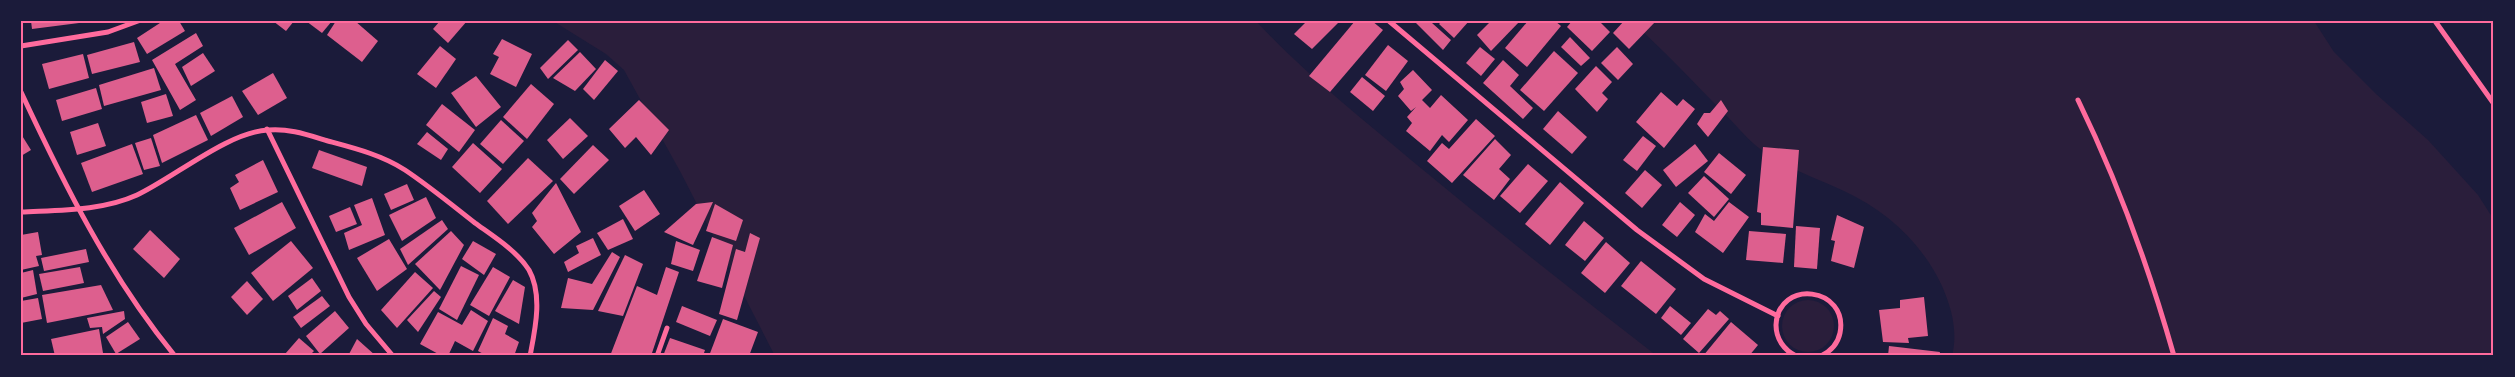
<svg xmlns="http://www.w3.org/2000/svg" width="2515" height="377" font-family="'Noto Sans',sans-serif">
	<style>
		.green { fill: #2a1e3b }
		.building { fill: #dd5f8e }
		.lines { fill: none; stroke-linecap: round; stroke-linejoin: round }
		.minor { stroke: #ff6b9d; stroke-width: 5 }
		.neatline { fill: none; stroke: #ff6b9d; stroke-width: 2 }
	</style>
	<rect width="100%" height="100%" fill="#1b1b3a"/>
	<!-- green -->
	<g class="green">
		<path d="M553,21H1256C1303,72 1358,115 1411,160C1492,227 1574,292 1657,356H775L681,173L624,70L606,54Z"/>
		<path d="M1631,21H2314L2334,52L2376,94L2428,140L2478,195L2494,220V356H1952C1958,332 1952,309 1942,286C1922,243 1887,211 1844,191C1813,177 1780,166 1754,144C1744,135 1735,124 1725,114C1694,83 1664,50 1631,21Z"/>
		<circle cx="1808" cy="326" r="26"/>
	</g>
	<!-- building -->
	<g class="building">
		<path d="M31,21H78L79,23L32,29Z"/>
		<path d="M163,21H179L185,31L147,54L137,38Z"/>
		<path d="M273,21H294L286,31Z"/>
		<path d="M306,21H332L322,33Z"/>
		<path d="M336,21H355L378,41L362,62L327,35Z"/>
		<path d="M440,21H467L448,43L433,29Z"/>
		<path d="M1307,21H1340L1312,49L1294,34Z"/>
		<path d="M1355,21H1372L1383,30L1330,92L1309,76Z"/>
		<path d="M1414,21H1434L1432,23L1451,40L1443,50Z"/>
		<path d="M1442,21H1469L1454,38L1439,24Z"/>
		<path d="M1491,21H1520L1491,51L1477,35Z"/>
		<path d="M1528,21H1555L1561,26L1527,67L1505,48Z"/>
		<path d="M1572,21H1599L1610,32L1592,51L1567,27Z"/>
		<path d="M1624,21H1656L1629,49L1613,33Z"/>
		<path d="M196,33L203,46L175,64L196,100L180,110L152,60Z"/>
		<path d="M1570,37L1590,58L1581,66L1561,47Z"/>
		<path d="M502,39L532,54L516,87L490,74L499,57L493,54Z"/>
		<path d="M568,40L578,50L548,79L540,68Z"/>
		<path d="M134,42L140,62L92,74L87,55Z"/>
		<path d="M1388,45L1408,61L1386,91L1365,75Z"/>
		<path d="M440,46L456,59L436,88L417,74Z"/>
		<path d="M1480,47L1495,59L1481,76L1466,63Z"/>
		<path d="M1617,47L1633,64L1618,80L1601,63Z"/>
		<path d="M1554,51L1578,73L1544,111L1520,90Z"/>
		<path d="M580,52L596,69L575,91L553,78Z"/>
		<path d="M203,53L215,71L191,86L182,67Z"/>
		<path d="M83,54L89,78L49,89L42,64Z"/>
		<path d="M605,60L618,71L594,100L583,89Z"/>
		<path d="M1503,60L1519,75L1510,86L1533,108L1523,119L1483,83Z"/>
		<path d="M1596,66L1612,82L1602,93L1608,99L1597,112L1575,89Z"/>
		<path d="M154,68L161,90L104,106L99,85Z"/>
		<path d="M1413,70L1432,90L1422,100L1430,108L1441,95L1468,120L1449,142L1442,135L1430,151L1406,131L1412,123L1407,117L1416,107L1411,111L1398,96L1404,89L1400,82Z"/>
		<path d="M273,73L287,98L258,115L242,91Z"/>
		<path d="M476,76L501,107L476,127L451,93Z"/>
		<path d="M1362,77L1385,96L1373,111L1350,92Z"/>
		<path d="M531,84L554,104L527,139L503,117Z"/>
		<path d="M96,88L102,109L62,121L56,100Z"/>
		<path d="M1661,92L1677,106L1683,99L1695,109L1664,148L1636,122Z"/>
		<path d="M166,94L173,116L147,123L141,102Z"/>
		<path d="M232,96L243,117L211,136L200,113Z"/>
		<path d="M639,100L669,130L651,155L636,137L625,148L609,129Z"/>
		<path d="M1721,100L1728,111L1708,137L1697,124L1704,113H1710Z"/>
		<path d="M442,104L475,130L459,152L426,125Z"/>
		<path d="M1558,111L1587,137L1572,154L1543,129Z"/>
		<path d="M196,115L208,140L162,163L153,135Z"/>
		<path d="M570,118L588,136L563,159L547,140Z"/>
		<path d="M1476,119L1495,136L1452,183L1427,161L1442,143L1449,149Z"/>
		<path d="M501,120L524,141L503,164L480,144Z"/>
		<path d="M98,123L106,146L77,155L70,132Z"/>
		<path d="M427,132L448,149L441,160L417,144Z"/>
		<path d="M21,134L31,150L21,156Z"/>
		<path d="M1643,136L1656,146L1637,171L1623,160Z"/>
		<path d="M151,138L160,166L144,170L135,143Z"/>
		<path d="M1495,139L1511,155L1499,169L1510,179L1494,200L1463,175Z"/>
		<path d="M473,143L502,169L480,193L452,167Z"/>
		<path d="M132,144L143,174L92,192L81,163Z"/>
		<path d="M1695,144L1708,161L1676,187L1663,170Z"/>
		<path d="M593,145L609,160L574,194L560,179Z"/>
		<path d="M1763,147L1799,150L1793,228L1761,225V213L1757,212Z"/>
		<path d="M319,150L367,167L362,186L312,168Z"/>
		<path d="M1719,153L1746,175L1731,194L1704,172Z"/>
		<path d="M528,158L553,181L508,224L487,201Z"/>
		<path d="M263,160L278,192L240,210L230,188L239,182L235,175Z"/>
		<path d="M1528,164L1548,181L1520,213L1500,196Z"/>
		<path d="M1645,170L1662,185L1642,208L1625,193Z"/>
		<path d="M1704,176L1729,199L1714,217L1688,193Z"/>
		<path d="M1560,182L1584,203L1550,245L1525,224Z"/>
		<path d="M556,183L581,232L554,254L532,227L537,221L532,213Z"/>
		<path d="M407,184L414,200L391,210L384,194Z"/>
		<path d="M644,190L660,214L635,231L619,206Z"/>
		<path d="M426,197L436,218L402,241L389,215Z"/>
		<path d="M372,198L385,235L349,250L344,233L362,225L354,205Z"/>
		<path d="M282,202L296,228L249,255L234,228Z"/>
		<path d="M713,202L693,245L664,232L696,204Z"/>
		<path d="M1680,202L1695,215L1677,237L1662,225Z"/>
		<path d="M1729,202L1749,217L1723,253L1695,232L1705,214L1714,221Z"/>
		<path d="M715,204L743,220L736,241L706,231Z"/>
		<path d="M350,207L357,224L336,232L329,216Z"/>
		<path d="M1837,215L1864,227L1854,268L1831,261L1835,241L1831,240Z"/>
		<path d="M623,219L633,239L608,250L597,233Z"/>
		<path d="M442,220L448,229L408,265L400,249Z"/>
		<path d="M1584,221L1604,238L1585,261L1565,245Z"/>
		<path d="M1796,226L1820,228L1817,269L1794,267Z"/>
		<path d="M150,230L180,259L164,278L133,249Z"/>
		<path d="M451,231L464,245L440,290L415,264Z"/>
		<path d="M1749,231L1786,234L1783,263L1746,260Z"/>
		<path d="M38,232L42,255L36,256L39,266L21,270V235Z"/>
		<path d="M750,233L760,238L737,320L719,314L736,249L745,252Z"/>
		<path d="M712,237L733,245L722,288L697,281Z"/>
		<path d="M593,238L601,255L568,272L564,262L579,253L576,246Z"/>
		<path d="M389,239L407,269L377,291L357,258Z"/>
		<path d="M291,241L313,268L273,301L251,273Z"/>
		<path d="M473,241L496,254L484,275L462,259Z"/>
		<path d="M676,241L700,250L693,271L671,264Z"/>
		<path d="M1606,242L1630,263L1605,293L1581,273Z"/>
		<path d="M86,249L89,262L44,271L41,258Z"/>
		<path d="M612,252L620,257L593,310L561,308L568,278L592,284Z"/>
		<path d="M625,255L643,264L623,316L598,311Z"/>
		<path d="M1641,261L1676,289L1656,314L1621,286Z"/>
		<path d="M461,266L479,275L457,320L439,309Z"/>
		<path d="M80,267L84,283L43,291L39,274Z"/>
		<path d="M493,267L510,277L489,316L470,305Z"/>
		<path d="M666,267L679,272L651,356H610L637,286L657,295Z"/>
		<path d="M33,270L37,294L21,298V273Z"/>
		<path d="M415,272L433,288L397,328L381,310Z"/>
		<path d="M312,278L321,291L297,310L288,296Z"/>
		<path d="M513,280L525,287L519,324L495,311Z"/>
		<path d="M247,281L263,299L247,315L231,297Z"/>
		<path d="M101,285L113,310L47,323L42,295Z"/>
		<path d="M434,291L441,297L418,332L407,320Z"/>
		<path d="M322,296L330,306L301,328L293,317Z"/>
		<path d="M1924,297L1928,336L1908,338L1909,343L1883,342L1879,310L1900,308V300Z"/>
		<path d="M38,298L42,319L21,323V301Z"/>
		<path d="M682,306L717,320L710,336L676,322Z"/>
		<path d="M1670,306L1691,323L1681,335L1661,318Z"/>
		<path d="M1708,309L1716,315L1720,311L1729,319L1699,353L1683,339Z"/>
		<path d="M471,310L488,321L473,351L455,341L448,356H442L420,344L438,312L462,325Z"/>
		<path d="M124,311L125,319L103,334L102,327L90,328L87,318Z"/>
		<path d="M335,311L349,328L320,354L306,336Z"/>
		<path d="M493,318L508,326L505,334L519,342L514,356H487L478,351Z"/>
		<path d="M723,319L758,332L749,356H709Z"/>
		<path d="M128,322L140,339L116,354L106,337Z"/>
		<path d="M1731,322L1758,345L1749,356H1703Z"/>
		<path d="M99,329L103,353L88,356H55L51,339Z"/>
		<path d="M299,338L314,351L309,356H287L285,354Z"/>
		<path d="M670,338L705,350L703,356H663Z"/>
		<path d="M357,339L376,356H348Z"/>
		<path d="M1889,346L1940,352L1939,356H1888Z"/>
	</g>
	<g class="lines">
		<!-- minor -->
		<g class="minor">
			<path d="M1389,21L1637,230L1704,279L1778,316"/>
			<path d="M2435,21L2494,104"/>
			<path d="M21,46L108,32L138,21"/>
			<path d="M21,92C64,184 110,277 175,356"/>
			<path d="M2078,100C2118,182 2149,268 2174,356"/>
			<path d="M267,129L349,297L366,324L393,356"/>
			<path d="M21,212C59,210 102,211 137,195C175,177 228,132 268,130C289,128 308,135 328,141C354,148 382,155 405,170C429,186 452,205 475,223C493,236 517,251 529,270C543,295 535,330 530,356"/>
			<path d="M657,356L667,328"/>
			<path d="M1796,356C1784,350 1776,339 1776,325C1778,278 1849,287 1840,333C1838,343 1831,351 1821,356"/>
		</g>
	</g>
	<!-- border -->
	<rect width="2515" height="377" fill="none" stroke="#1b1b3a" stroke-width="45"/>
	<rect x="22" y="22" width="2470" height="332" class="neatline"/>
</svg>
